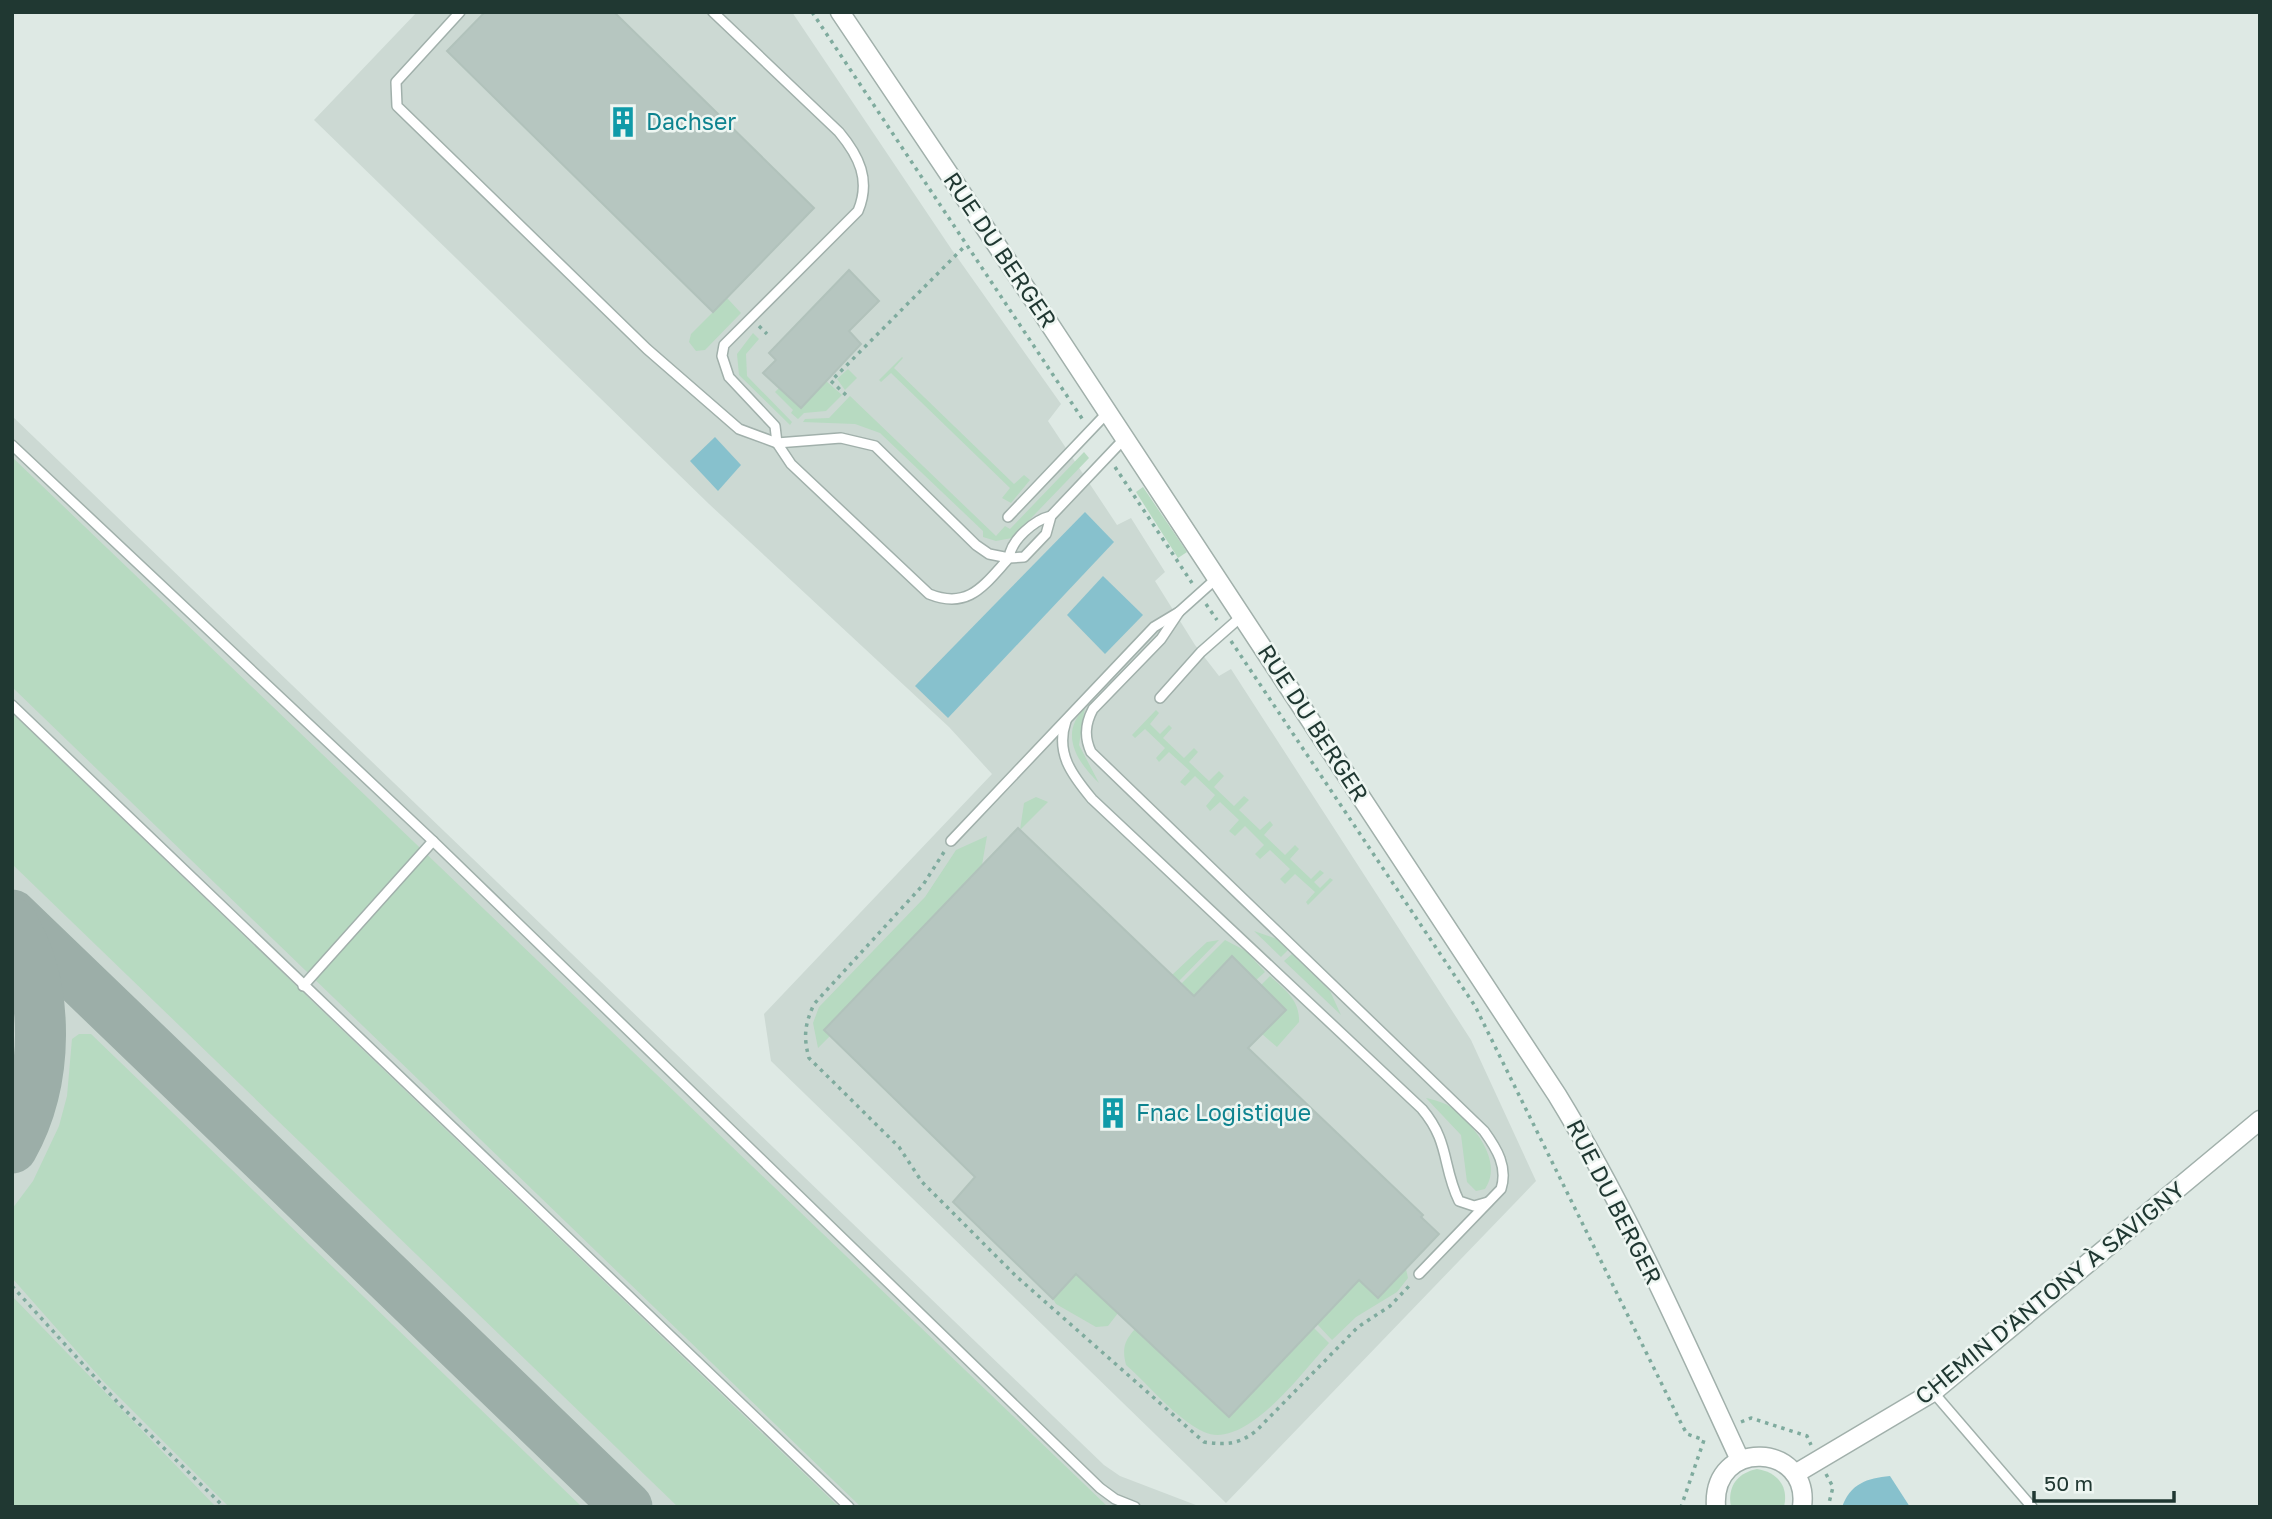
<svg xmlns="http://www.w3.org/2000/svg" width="2272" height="1519" font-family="'Golos Text',sans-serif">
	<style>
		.built { fill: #ccd9d3 }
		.green { fill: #b7dac1 }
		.water { fill: #87c1cd }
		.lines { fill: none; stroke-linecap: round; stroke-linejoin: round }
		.taxiway { stroke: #9caea8; stroke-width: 51 }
		.building { fill: #b6c6c0; stroke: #b1c2bb; stroke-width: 2 }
		.service-casing { stroke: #a1b0ab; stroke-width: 12 }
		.minor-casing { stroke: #a1b0ab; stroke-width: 21 }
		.path { stroke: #7fab9e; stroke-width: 3.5; stroke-dasharray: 3.5 5; stroke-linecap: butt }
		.service { stroke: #fff; stroke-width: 9 }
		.minor { stroke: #fff; stroke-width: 18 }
		.labels { text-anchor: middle; stroke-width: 5; stroke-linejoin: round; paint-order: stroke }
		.culture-label { font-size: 23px; fill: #0d838f; stroke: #eef6f2; text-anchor: start }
		.street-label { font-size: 23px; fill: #203832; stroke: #eef6f2 }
	</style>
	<rect width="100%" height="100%" fill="#dee9e4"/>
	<!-- built -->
	<g class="built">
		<path d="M417,12H792L952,250L1061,404L1048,421L1117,525L1131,518L1165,572L1155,581L1195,645L1219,676L1231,669L1471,1040L1536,1181L1226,1503L771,1061L764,1014L992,774L949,727L709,504L314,120Z"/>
		<path d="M12,416L1104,1465L1120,1476L1201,1507H12Z"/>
	</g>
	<!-- green -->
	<g class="green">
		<path d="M727,298L741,313L705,350L696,351L689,342L691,334Z"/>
		<path d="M753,333L759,339L746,354L747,376L792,422L790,425L739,375L737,354Z"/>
		<path d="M902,357L903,358L894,368L1014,484L1024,475L1030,480L1011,503L1002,498L1010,488L891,373L881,382L879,380Z"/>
		<path d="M848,369L857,378L845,390L837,379Z"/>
		<path d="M826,381L842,395L826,411L804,413L798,419L791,413L793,410L775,392L779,388L801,407Z"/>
		<path d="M850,396L996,536L1005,526L1010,529L1084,452L1089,458L1012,538L996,541L983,537V531L880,433L855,424L803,422L805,419L829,418Z"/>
		<path d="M12,457L1106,1505L1111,1507H861L12,687Z"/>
		<path d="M1143,487L1187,552L1178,558L1136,492Z"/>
		<path d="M1085,708L1079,745L1099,783C1078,763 1058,734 1085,708Z"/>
		<path d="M1156,710L1159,713L1150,724L1160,734L1169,725L1172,728L1163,738L1184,758L1194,748L1198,752L1189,762L1209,781L1219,771L1224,776L1214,787L1234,806L1244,796L1249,800L1239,810L1260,830L1270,821L1273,825L1264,835L1285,855L1295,845L1299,849L1290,859L1311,879L1320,870L1324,873L1314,882L1320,888L1330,878L1333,880L1308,905L1306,902L1315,892L1295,874L1285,884L1280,879L1290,869L1270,850L1260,859L1255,854L1264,845L1245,826L1235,836L1229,831L1239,820L1220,802L1210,811L1206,806L1215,795L1195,776L1185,786L1180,782L1190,771L1169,752L1159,762L1156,758L1165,748L1145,729L1135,738L1132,735Z"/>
		<path d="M12,713L839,1507H678L12,864Z"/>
		<path d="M1036,797L1048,802L1020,830L1024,803Z"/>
		<path d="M987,836L982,865L824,1030L830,1036L818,1048L813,1023L819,1007L925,897L956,850Z"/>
		<path d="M1254,931L1277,939L1288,950L1281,957Z"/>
		<path d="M1219,940L1179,981L1172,975L1207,942Z"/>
		<path d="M1225,940L1246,951L1265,972L1256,980L1232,957L1194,996L1181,984Z"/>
		<path d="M1292,954L1330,991L1341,1015L1284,961Z"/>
		<path d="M1270,976C1285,990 1300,1000 1299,1022L1277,1047L1262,1034L1286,1010L1261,985Z"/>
		<path d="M79,1034H91L582,1507H229L104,1382L12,1278V1209L33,1181L59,1126L67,1096L72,1039Z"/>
		<path d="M1426,1098C1435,1100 1446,1103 1452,1108C1474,1125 1504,1162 1485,1189L1476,1191L1467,1182L1461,1135Z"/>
		<path d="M1406,1269L1408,1278L1397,1292L1356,1317L1332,1340L1317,1324L1359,1280Z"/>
		<path d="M1076,1274L1118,1313L1108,1326L1096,1327L1056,1304L1053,1299Z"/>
		<path d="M12,1296L216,1507H12Z"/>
		<path d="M1314,1328L1329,1343C1303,1371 1246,1451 1204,1432C1175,1418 1150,1386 1126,1365C1122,1349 1124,1341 1135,1329L1229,1417Z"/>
		<path d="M1757,1469C1777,1472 1789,1486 1784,1507H1731C1727,1487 1737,1473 1757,1469Z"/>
	</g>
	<!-- water -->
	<g class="water">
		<path d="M715,437L741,465L718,491L690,461Z"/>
		<path d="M1085,512L1114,542L948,718L915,686Z"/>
		<path d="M1103,576L1143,615L1105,654L1067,615Z"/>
		<path d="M1890,1476L1910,1507H1842C1850,1484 1867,1478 1890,1476Z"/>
	</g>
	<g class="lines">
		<!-- taxiway -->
		<g class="taxiway">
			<path d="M12,915L627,1507"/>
			<path d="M12,923C51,989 49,1082 12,1148"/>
		</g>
	</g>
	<!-- building -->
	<g class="building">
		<path d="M485,12H614L814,208L713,312L447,51Z"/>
		<path d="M849,270L879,301L849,331L861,344L801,408L763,373L776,360L769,353Z"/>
		<path d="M1018,828L1194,996L1232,956L1286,1010L1248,1048L1423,1215L1421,1217L1439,1234L1378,1298L1359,1280L1229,1417L1076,1274L1053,1299L953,1202L975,1177L824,1030Z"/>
	</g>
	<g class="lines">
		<defs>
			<g id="service">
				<path d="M460,12L396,82L397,106L647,349L739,429L777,443L841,438L875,446L976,545L989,554L1009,558C1011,540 1034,520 1051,516"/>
				<path d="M713,12L839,132C859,156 871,180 858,211L724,345L722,356L729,377L775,426L777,443L791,464L929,594C969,610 984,585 1009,558L1024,557L1046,534L1051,516L1125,438"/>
				<path d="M12,445L433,841L1100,1488L1115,1499L1135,1507"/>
				<path d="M1008,517L1108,412"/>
				<path d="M1179,612L1161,639L1093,709C1085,724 1084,737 1091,752L1484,1131C1497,1149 1508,1167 1501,1189L1419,1274"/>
				<path d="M1160,698L1201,652L1243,615"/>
				<path d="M12,705L849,1507"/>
				<path d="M1066,721C1055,753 1072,775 1092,799L1422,1109C1450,1142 1442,1166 1459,1201L1474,1206L1488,1202"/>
				<path d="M951,841L1154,627L1179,612L1218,577"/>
				<path d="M303,986L433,841"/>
				<path d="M1933,1392L2032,1507"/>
			</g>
			<g id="minor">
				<path d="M840,12L1039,308L1557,1095C1628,1211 1683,1337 1740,1460"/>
				<path d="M1795,1474L1933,1392L2260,1120"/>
				<path d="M1716,1507C1711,1437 1811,1443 1802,1507"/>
			</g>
		</defs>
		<!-- service casing -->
		<use href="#service" class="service-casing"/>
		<!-- minor casing -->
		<use href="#minor" class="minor-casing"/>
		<!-- path -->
		<g class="path">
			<path d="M812,12L1083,420"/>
			<path d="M759,326L767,334"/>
			<path d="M846,395L831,381L966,245"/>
			<path d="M1115,467L1192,583"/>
			<path d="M1206,604L1217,620"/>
			<path d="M1231,641L1475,1006L1682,1425L1687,1434L1704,1440L1681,1507"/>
			<path d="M944,852L923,885L814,1004C805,1024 803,1036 809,1058L899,1147L922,1182L1017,1277L1204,1442C1225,1445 1238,1445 1256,1431L1358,1327L1390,1306L1411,1284"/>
			<path d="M12,1286L121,1406L224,1507"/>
			<path d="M1741,1422L1751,1418L1807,1436L1811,1445"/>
			<path d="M1826,1474L1833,1487L1828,1507"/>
		</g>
		<!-- service -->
		<use href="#service" class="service"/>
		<!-- minor -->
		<use href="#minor" class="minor"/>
	</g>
	<!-- icons -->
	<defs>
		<symbol id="building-bare" viewBox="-9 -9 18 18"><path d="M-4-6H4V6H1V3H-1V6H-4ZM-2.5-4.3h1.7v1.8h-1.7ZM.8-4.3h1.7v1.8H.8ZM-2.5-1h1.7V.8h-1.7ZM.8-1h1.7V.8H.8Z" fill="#0f9aa8" stroke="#eef6f2" stroke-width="2.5" paint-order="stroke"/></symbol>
	</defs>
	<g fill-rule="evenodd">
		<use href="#building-bare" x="601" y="100" width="44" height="44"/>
		<use href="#building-bare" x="1091" y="1091" width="44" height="44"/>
	</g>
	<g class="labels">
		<!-- culture labels -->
		<g class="culture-label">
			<text x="646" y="130">Dachser</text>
			<text x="1136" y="1121">Fnac Logistique</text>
		</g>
		<!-- street labels -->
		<g class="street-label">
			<text transform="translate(1000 250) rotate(56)" y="8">RUE DU BERGER</text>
			<text transform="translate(1313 723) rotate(57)" y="8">RUE DU BERGER</text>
			<text transform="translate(1614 1202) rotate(63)" y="8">RUE DU BERGER</text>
			<text transform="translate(2050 1293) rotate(-39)" y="8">CHEMIN D'ANTONY À SAVIGNY</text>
		</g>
	</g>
	<!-- border -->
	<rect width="2272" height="1519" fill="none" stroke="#203832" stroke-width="28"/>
	<!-- scale -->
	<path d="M2034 1491v10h140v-10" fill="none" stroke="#203832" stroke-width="3.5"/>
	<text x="2044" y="1491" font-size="21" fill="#203832" stroke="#eef6f2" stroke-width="5" paint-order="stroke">50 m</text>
</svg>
